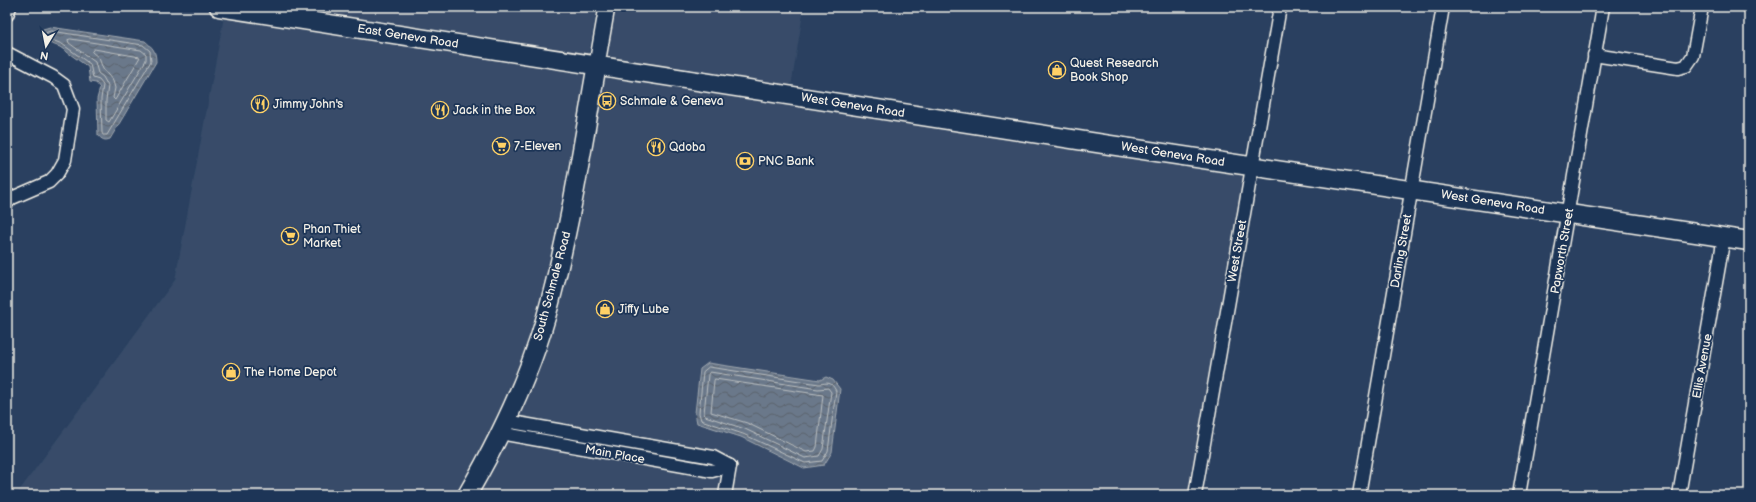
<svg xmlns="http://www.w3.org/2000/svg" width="1756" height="502" font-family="'Balsamiq Sans',sans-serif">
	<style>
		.built { fill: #374c69 }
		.water { fill: url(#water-waves); stroke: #a1a8b0 }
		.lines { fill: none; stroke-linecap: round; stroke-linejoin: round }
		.shore { stroke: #bdc1c2; stroke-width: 1 }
		.minor-casing { stroke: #f4f1e8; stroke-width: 15 }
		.tertiary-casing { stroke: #f4f1e8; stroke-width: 18 }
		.secondary-casing { stroke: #f4f1e8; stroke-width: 21 }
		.minor { stroke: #1d3557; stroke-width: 12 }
		.tertiary { stroke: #1d3557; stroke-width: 15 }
		.secondary { stroke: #1d3557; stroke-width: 18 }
		.labels { text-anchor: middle; stroke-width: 3.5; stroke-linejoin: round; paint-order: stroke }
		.street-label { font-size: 12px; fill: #f4f1e8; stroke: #1d3557 }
		.poi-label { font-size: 12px; fill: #f4f1e8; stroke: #1d3557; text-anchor: start }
	</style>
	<defs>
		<pattern id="water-waves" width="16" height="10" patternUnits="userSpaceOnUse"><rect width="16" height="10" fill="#6a788a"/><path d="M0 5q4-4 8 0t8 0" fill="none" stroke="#5b626b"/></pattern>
	</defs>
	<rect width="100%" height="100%" fill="#2a4060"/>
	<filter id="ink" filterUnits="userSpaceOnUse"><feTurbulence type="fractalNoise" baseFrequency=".025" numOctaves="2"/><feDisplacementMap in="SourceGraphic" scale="8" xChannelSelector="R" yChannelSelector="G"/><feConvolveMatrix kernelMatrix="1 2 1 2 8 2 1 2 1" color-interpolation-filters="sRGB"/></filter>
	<g filter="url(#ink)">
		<!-- built -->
		<g class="built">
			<path d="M244,7H597L588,60Z"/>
			<path d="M608,7H804L790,93L597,61Z"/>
			<path d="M225,11L588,68L550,284L529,351L461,495H16L175,280Z"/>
			<path d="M602,73L1246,169L1188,495H470L543,339Z"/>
		</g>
		<!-- water -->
		<g class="water">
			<path d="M50,27L145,41C153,48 156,51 156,62L110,139C105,141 102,140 98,135L97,99L100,88L96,83L90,82L88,67L60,47L44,41L41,35L43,29Z"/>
			<path d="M708,363L820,380L826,377L833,380L840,389L832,452L824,465L804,468L741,437L697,423L695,413L700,369Z"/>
		</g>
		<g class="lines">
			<!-- shore -->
			<g class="shore">
				<path d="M51,31L143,45L150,51L151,61L107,135H103L102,133L101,99L103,85L99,80L93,78L90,64L62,44L47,38L46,33Z"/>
				<path d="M71,39L141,50L146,54V60L109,122L106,120V100L108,86L103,77L98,73L95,62L69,43L68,40Z"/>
				<path d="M94,49L140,57L115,100L113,98L115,88L113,81L103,69L99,58L92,52Z"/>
				<path d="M709,367L819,384C828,383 831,381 836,391L828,451L822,461L805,463L743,434L701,420L699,413L703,372Z"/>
				<path d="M710,372L818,389L828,388L831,392L823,449L819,456L805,458L745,429L705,416L704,413L708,375Z"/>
				<path d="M715,379L823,395L817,447L815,451L806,452L747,423L711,412L714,381Z"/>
			</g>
			<defs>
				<g id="minor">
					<path d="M7,15L10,7"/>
					<path d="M7,53L53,77L64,85L73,109L65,160L57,174L49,182L12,198L7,203"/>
					<path d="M1594,55L1678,68L1686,66L1693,56L1702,7"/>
					<path d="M506,421L713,457L730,466"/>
					<path d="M500,433L712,471L730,466"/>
					<path d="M725,495L730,466"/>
					<path d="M1195,495L1280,7"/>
					<path d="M1359,495L1443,7"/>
					<path d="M1519,495L1603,7"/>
					<path d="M1679,495L1724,237"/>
				</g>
				<path id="tertiary" d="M597,64L607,7"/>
				<g id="secondary">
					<path d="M219,7L1110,145L1749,241"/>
					<path d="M467,495C498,441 529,377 546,317C569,235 582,149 597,64"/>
				</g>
			</defs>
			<!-- minor casing -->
			<use href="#minor" class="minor-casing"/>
			<!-- tertiary casing -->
			<use href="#tertiary" class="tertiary-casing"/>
			<!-- secondary casing -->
			<use href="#secondary" class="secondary-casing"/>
			<!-- minor -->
			<use href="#minor" class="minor"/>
			<!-- tertiary -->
			<use href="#tertiary" class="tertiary"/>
			<!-- secondary -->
			<use href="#secondary" class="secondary"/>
		</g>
	</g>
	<!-- icons -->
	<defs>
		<symbol id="shop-ring" viewBox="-11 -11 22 22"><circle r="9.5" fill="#1d3557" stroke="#ffd166" stroke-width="1.5"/><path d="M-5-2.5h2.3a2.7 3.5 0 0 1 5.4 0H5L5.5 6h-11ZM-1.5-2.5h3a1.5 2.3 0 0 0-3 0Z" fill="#ffd166"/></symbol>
		<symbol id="bus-ring" viewBox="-11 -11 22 22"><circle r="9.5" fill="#1d3557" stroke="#ffd166" stroke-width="1.5"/><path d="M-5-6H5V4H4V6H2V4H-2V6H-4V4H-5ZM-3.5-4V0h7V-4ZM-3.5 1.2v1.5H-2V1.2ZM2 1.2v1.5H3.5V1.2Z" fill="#ffd166"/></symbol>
		<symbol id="restaurant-ring" viewBox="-11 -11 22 22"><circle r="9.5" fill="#1d3557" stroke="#ffd166" stroke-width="1.5"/><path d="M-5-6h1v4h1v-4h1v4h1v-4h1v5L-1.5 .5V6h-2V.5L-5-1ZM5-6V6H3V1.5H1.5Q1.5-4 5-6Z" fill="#ffd166"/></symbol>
		<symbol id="supermarket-ring" viewBox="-11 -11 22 22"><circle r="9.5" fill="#1d3557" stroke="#ffd166" stroke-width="1.5"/><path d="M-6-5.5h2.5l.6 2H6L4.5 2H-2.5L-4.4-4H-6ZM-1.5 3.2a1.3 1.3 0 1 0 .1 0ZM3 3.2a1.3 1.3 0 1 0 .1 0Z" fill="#ffd166"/></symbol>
		<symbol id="bank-ring" viewBox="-11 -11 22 22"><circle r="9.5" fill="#1d3557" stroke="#ffd166" stroke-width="1.5"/><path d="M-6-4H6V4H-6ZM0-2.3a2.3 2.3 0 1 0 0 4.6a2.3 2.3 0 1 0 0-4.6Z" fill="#ffd166"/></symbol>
	</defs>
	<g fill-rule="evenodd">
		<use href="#shop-ring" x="1047" y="60" width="20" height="20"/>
		<use href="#bus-ring" x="597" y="91" width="20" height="20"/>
		<use href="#restaurant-ring" x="250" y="94" width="20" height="20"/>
		<use href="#restaurant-ring" x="430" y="100" width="20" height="20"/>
		<use href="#supermarket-ring" x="491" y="136" width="20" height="20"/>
		<use href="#restaurant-ring" x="646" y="137" width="20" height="20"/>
		<use href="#bank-ring" x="735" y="151" width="20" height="20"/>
		<use href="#supermarket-ring" x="280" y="226" width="20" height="20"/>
		<use href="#shop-ring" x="595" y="299" width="20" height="20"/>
		<use href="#shop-ring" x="221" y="362" width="20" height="20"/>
	</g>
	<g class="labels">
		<!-- street labels -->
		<g class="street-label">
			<text transform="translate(408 36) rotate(9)" y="4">East Geneva Road</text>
			<text transform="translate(853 105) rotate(9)" y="4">West Geneva Road</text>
			<text transform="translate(1173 154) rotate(9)" y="4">West Geneva Road</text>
			<text transform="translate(1493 202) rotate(9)" y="4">West Geneva Road</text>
			<text transform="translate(1237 251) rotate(-80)" y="4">West Street</text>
			<text transform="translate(1401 251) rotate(-80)" y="4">Darling Street</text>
			<text transform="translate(1562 251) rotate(-80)" y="4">Papworth Street</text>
			<text transform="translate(552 286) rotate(-75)" y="4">South Schmale Road</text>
			<text transform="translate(1702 366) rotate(-80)" y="4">Ellis Avenue</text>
			<text transform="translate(615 454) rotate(10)" y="4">Main Place</text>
		</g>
		<!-- poi labels -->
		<g class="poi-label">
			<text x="1070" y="67">Quest Research<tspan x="1070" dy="14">Book Shop</tspan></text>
			<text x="620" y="105">Schmale &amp; Geneva</text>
			<text x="273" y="108">Jimmy John's</text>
			<text x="453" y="114">Jack in the Box</text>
			<text x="514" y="150">7-Eleven</text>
			<text x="669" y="151">Qdoba</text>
			<text x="758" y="165">PNC Bank</text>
			<text x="303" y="233">Phan Thiet<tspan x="303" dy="14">Market</tspan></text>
			<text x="618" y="313">Jiffy Lube</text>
			<text x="244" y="376">The Home Depot</text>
		</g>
	</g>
	<!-- margin -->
	<rect width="1756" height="502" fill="none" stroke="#1d3557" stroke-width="24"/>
	<rect x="12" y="12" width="1732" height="478" fill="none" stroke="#f4f1e8" stroke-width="1.5" filter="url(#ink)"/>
	<!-- north arrow -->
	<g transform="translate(46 46) rotate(190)" stroke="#1d3557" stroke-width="3" paint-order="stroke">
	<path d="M0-3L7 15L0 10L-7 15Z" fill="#f4f1e8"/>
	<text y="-6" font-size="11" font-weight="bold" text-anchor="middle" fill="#f4f1e8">N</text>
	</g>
</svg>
